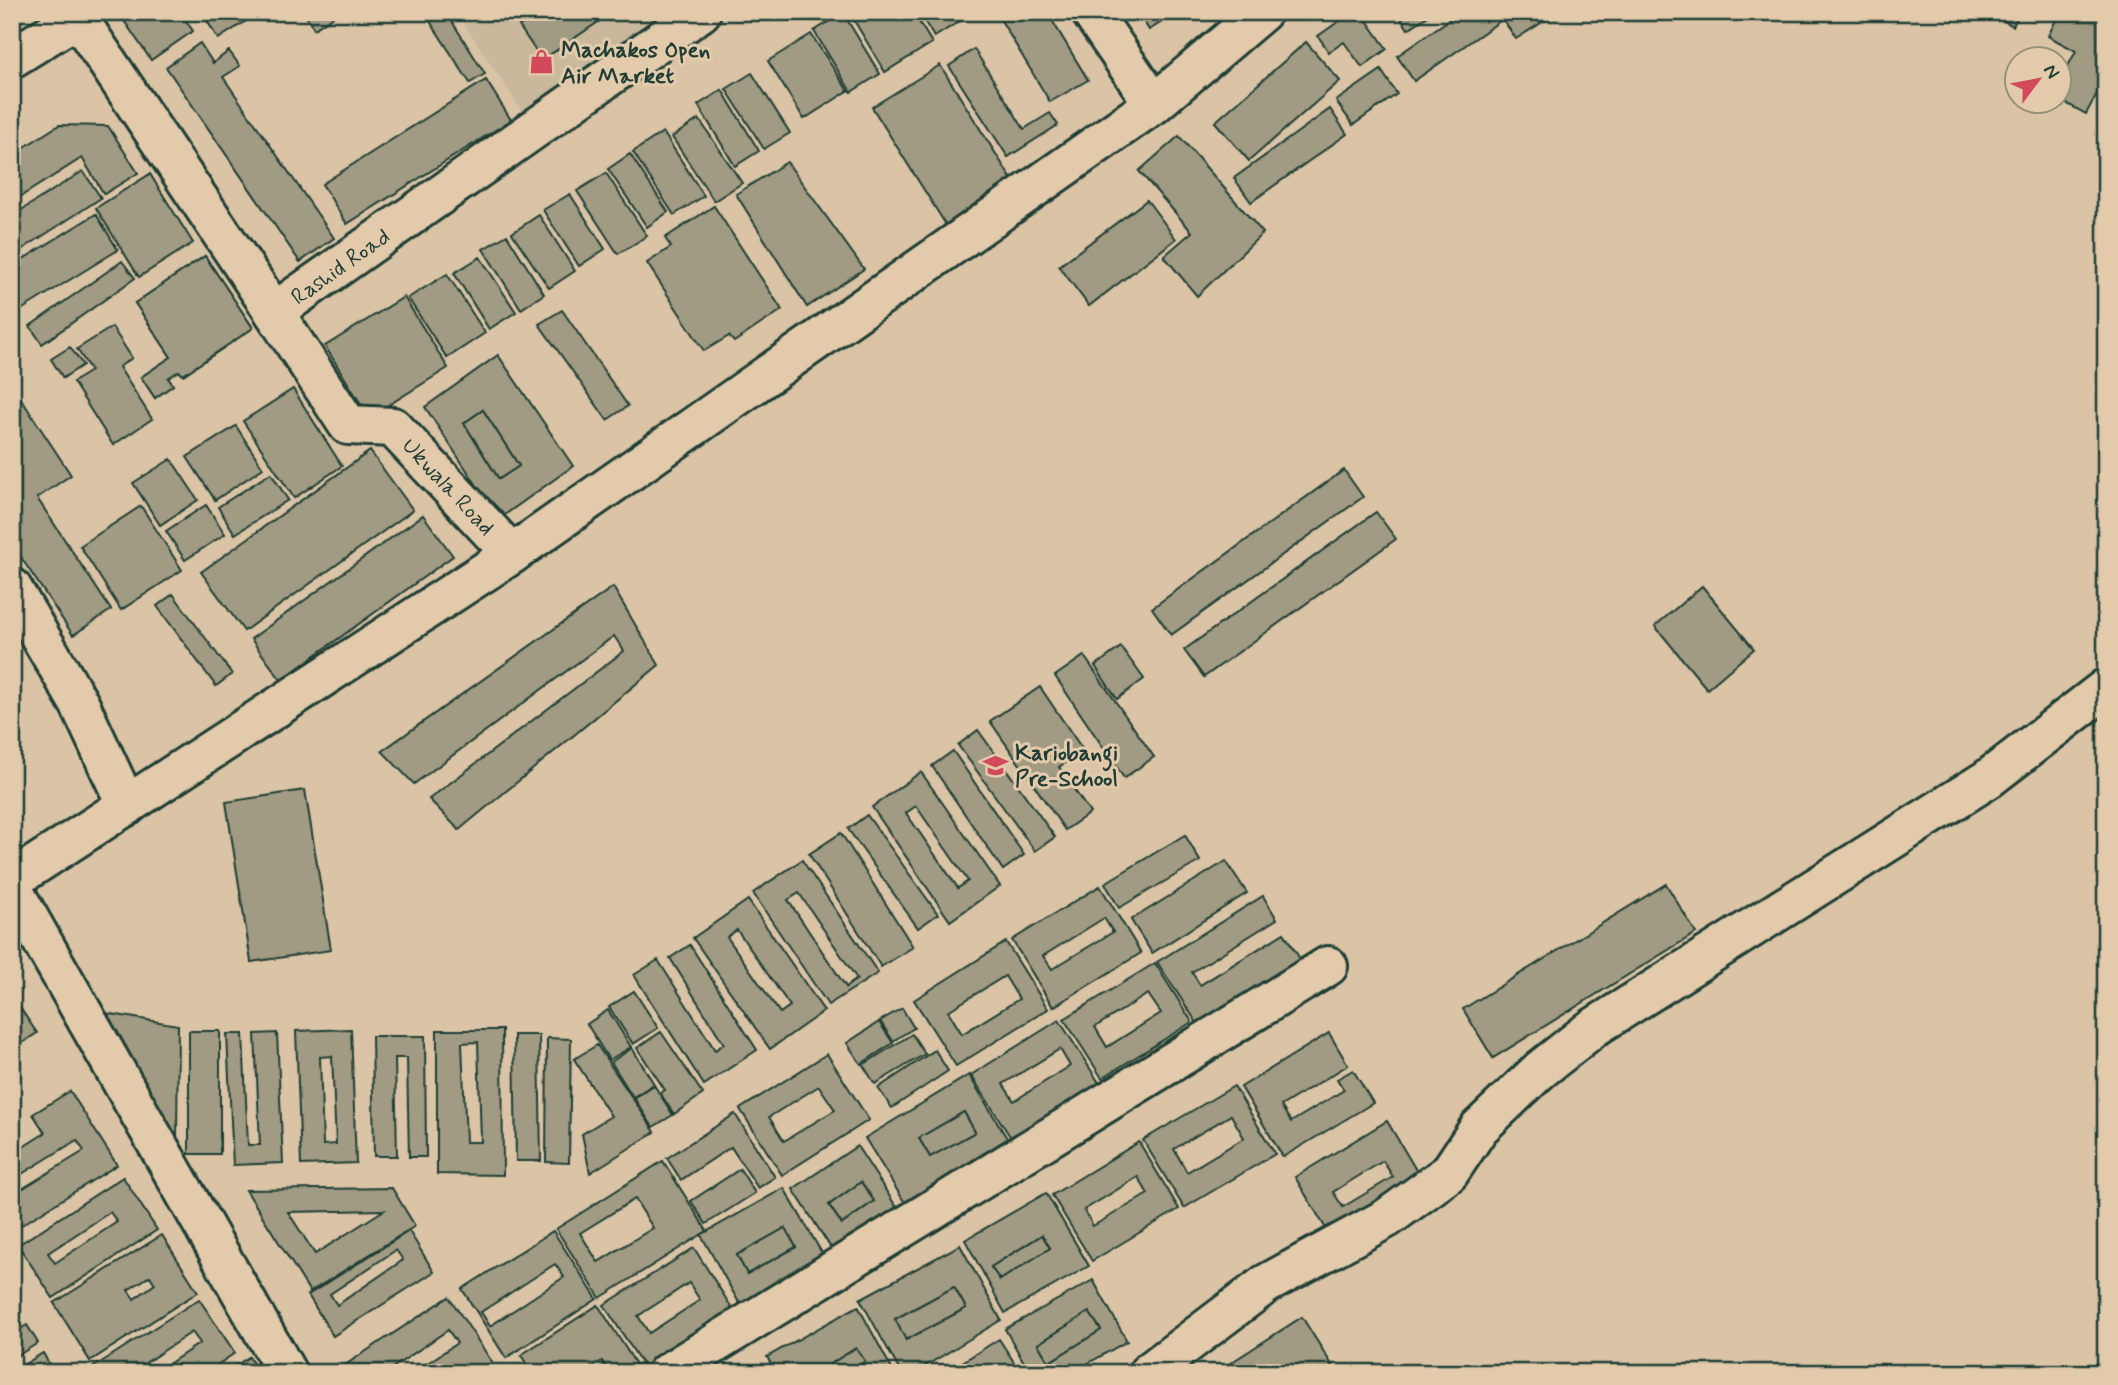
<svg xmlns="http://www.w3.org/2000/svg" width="2118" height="1385" font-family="Mynerve,sans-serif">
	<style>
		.built { fill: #cab89c }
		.building { fill: #a19b83; stroke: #1f3d34; stroke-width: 2; fill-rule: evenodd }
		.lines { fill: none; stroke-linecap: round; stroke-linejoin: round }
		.minor-casing { stroke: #1f3d34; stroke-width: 44 }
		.minor { stroke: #e3caab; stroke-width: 38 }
		.labels { text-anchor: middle; stroke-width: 6; stroke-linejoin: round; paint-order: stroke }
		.poi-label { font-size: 23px; font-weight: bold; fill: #1f3d34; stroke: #e3caab; text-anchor: start }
		.street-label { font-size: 23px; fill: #1f3d34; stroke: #e3caab }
	</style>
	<rect width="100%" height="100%" fill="#dbc4a6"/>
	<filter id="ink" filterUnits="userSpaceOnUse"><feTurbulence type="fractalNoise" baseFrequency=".0143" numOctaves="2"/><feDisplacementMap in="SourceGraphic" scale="14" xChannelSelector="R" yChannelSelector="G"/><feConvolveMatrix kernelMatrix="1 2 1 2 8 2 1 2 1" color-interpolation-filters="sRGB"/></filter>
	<g filter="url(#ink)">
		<!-- built -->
		<path class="built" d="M456,12H663L522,111Z"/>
		<!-- building -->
		<g class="building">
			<path d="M118,12H180L193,31L151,60Z"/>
			<path d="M213,12H260L218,39L205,17Z"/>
			<path d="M304,12H340L314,29Z"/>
			<path d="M424,12H446L485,74L470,83Z"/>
			<path d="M481,12H498L486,20Z"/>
			<path d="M539,12H613L542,60L519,26Z"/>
			<path d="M849,12H913L932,43L885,72Z"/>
			<path d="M919,12H975L934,37Z"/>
			<path d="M1006,12H1047L1088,80L1050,102L999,17Z"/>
			<path d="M1138,12H1178L1149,30Z"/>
			<path d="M1352,12H1361L1387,49L1362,67L1344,42L1329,52L1318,36Z"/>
			<path d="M1397,12H1434L1408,29Z"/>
			<path d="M1460,12H1494L1500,21L1414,81L1397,56Z"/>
			<path d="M1518,12H1558L1516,39L1504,21Z"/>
			<path d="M1987,12H2020L2013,26Z"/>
			<path d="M2060,12H2106V77L2086,114L2058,99V85L2076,51L2048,36Z"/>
			<path d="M843,13L880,74L851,92L814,31Z"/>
			<path d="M811,34L848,91L804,119L768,61Z"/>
			<path d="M1306,42L1340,81L1249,161L1215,122Z"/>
			<path d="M200,43L213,63L229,51L240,66L223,77L334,238L300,262L166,67Z"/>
			<path d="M974,49L1024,129L1050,113L1058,125L1008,157L949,66Z"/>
			<path d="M940,65L1014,183L946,225L872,107Z"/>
			<path d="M1381,70L1397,94L1353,125L1336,101Z"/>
			<path d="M752,73L790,133L764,149L726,89Z"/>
			<path d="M486,80L511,120L347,224L322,184Z"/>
			<path d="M722,90L759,151L735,166L698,105Z"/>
			<path d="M1330,109L1347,134L1251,202L1234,178Z"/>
			<path d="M699,119L742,183L714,201L672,137Z"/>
			<path d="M59,125L108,126L138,173L104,194L82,158L12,202V155Z"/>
			<path d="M663,132L704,196L674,215L633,152Z"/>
			<path d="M1179,136L1263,233L1197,296L1164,256L1192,232L1139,171Z"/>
			<path d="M630,154L668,212L647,227L608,169Z"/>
			<path d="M787,162L864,269L807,307L736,194Z"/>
			<path d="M83,171L101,198L12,256V216Z"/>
			<path d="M606,173L647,236L618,254L577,191Z"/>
			<path d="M150,174L193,243L139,277L96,208Z"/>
			<path d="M570,194L605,249L579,266L543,210Z"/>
			<path d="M1147,200L1176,239L1089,306L1059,266Z"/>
			<path d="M714,206L782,310L734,342L729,336L704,351L647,263L671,247L665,238Z"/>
			<path d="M96,214L118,250L21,310L12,296V266Z"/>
			<path d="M539,215L575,271L549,288L512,233Z"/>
			<path d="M507,235L544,294L521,309L483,249Z"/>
			<path d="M205,256L253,328L183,375L179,371L168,378L173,385L155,398L141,377L171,357L135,303ZM181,313L191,328L168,343L158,327Z"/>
			<path d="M205,256L253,328L183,375L179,371L168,378L173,385L155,398L141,377L171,357L135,303Z"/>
			<path d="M480,257L516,312L489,329L454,273Z"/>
			<path d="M122,261L135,278L42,344L30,326Z"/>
			<path d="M447,274L485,333L447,358L408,298Z"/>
			<path d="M404,297L448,368L369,417L325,346Z"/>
			<path d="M562,310L628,406L607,420L539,324Z"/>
			<path d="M112,327L132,358L119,367L152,419L113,445L73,382L91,371L77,349Z"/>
			<path d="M70,347L83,365L63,378L51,359Z"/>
			<path d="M498,355L573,466L499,519L425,407ZM483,410L519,466L499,479L464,423Z"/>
			<path d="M12,385L71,475L37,498L111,610L73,635L12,544V499L17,496L12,489Z"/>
			<path d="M293,389L342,466L294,498L243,421Z"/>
			<path d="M483,410L519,466L499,479L464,423Z"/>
			<path d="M236,426L263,468L215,500L187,457Z"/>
			<path d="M370,451L413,510L244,631L201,572Z"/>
			<path d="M171,459L198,500L160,525L133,483Z"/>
			<path d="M1344,470L1363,497L1171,635L1152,608Z"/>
			<path d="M271,473L288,500L235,534L218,507Z"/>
			<path d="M206,505L225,534L185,560L166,531Z"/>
			<path d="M141,506L182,570L121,610L80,546Z"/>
			<path d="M1376,512L1396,539L1204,677L1184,650Z"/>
			<path d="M423,515L453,556L281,680L251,639Z"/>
			<path d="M1702,586L1754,649L1707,689L1655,626Z"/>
			<path d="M613,587L659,665L459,830L429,799L624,651L614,636L414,784L382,751Z"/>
			<path d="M173,594L232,674L216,686L157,606Z"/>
			<path d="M1121,647L1144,679L1117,699L1095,666Z"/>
			<path d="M1084,656L1154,757L1124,778L1055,676Z"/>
			<path d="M1040,687L1083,750L1059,767L1090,813L1065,830L990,721Z"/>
			<path d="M978,730L1055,837L1035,851L958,745Z"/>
			<path d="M953,751L1024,855L1003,870L932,766Z"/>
			<path d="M921,772L1000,886L950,921L872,807ZM916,806L968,881L958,888L906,813Z"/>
			<path d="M305,790L331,950L251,962L226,802Z"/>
			<path d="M867,815L938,914L918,928L848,829Z"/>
			<path d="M841,833L913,947L881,967L809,854Z"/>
			<path d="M1185,835L1200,861L1119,908L1105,883Z"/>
			<path d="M802,860L878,973L828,1005L753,893ZM799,893L857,979L846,987L788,900Z"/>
			<path d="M1226,861L1247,893L1152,953L1131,920Z"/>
			<path d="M1666,884L1696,933L1493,1058L1463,1009Z"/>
			<path d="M1100,886L1141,953L1053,1007L1012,940ZM1104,918L1113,932L1052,969L1043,956Z"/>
			<path d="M1263,896L1277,919L1192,972L1200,985L1284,933L1300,959L1197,1023L1157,962Z"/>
			<path d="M748,900L824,1011L770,1049L693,938ZM737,930L790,1006L780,1013L727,937Z"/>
			<path d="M1006,942L1048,1009L956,1066L914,1000ZM1005,976L1019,999L962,1034L948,1011Z"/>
			<path d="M690,945L757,1050L704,1085L634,975L658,960L715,1050L724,1044L670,958Z"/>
			<path d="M1155,963L1192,1022L1102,1078L1064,1019ZM1148,994L1161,1013L1107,1047L1095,1027Z"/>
			<path d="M634,991L658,1028L633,1044L609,1007Z"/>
			<path d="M12,996L37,1033L12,1050Z"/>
			<path d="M902,1008L914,1028L893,1041L880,1021Z"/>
			<path d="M608,1010L631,1047L609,1060L587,1024Z"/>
			<path d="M105,1013L178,1025L177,1142Z"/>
			<path d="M1059,1020L1101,1086L1013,1141L971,1075ZM1060,1049L1070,1066L1014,1101L1003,1084Z"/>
			<path d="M879,1022L893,1043L861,1064L847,1043Z"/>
			<path d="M351,1029L356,1163L301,1165L296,1031ZM332,1056L336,1144L323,1145L320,1057Z"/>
			<path d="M437,1030H502L503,1175L437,1174ZM478,1042L481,1142H466L462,1043Z"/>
			<rect x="189" y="1031" width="31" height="123"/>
			<path d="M661,1032L703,1094L674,1114L660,1093L665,1090L637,1048Z"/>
			<path d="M277,1033L283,1163L233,1165L227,1034H243L248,1145H260L255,1034Z"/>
			<path d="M1329,1033L1348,1065L1281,1106L1291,1122L1344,1090L1337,1079L1353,1070L1373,1103L1283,1157L1241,1087Z"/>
			<path d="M912,1034L925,1054L875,1084L863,1065Z"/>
			<path d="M514,1035H539L541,1161H516Z"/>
			<path d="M372,1036H425L426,1157H409L407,1058H395L397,1156H374Z"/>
			<path d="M547,1038L571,1039L569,1163L546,1162Z"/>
			<path d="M597,1045L655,1132L590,1173L582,1134L611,1116L574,1059Z"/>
			<path d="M632,1048L654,1084L633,1097L611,1062Z"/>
			<path d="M935,1050L948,1071L892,1108L878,1088Z"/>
			<path d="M827,1054L869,1120L782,1175L740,1109ZM819,1086L835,1110L784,1141L769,1117Z"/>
			<path d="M969,1075L1008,1140L905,1203L865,1138ZM964,1112L975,1132L930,1157L919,1138Z"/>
			<path d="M654,1085L673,1115L653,1127L634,1098Z"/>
			<path d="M1234,1086L1275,1154L1184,1208L1143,1140ZM1231,1115L1244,1138L1187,1172L1174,1149Z"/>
			<path d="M70,1091L117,1165L12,1231V1195L84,1151L77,1140L12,1180V1154L45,1133L33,1114Z"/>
			<path d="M964,1112L975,1132L930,1157L919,1138Z"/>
			<path d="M735,1114L775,1177L758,1188L731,1147L681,1180L667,1158Z"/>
			<path d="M1387,1121L1426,1187L1334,1242L1295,1177ZM1383,1161L1393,1177L1343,1207L1333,1192Z"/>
			<path d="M1139,1142L1179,1209L1092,1261L1052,1195ZM1138,1177L1148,1194L1093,1226L1084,1210Z"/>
			<path d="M857,1146L899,1211L835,1254L793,1189ZM861,1182L874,1201L842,1224L829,1205Z"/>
			<path d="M663,1161L707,1231L600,1298L556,1229ZM635,1199L653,1228L598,1262L580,1233Z"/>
			<path d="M740,1169L755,1193L706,1224L691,1201Z"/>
			<path d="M123,1177L157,1230L53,1298L18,1245ZM110,1212L117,1222L55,1263L48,1253Z"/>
			<path d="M861,1182L874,1201L842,1224L829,1205Z"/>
			<path d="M392,1188L415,1226L310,1292L246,1190ZM384,1210L315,1254L288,1212Z"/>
			<path d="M784,1188L826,1260L742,1308L701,1235ZM785,1228L796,1247L747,1274L737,1255Z"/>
			<path d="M1046,1193L1089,1266L1005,1313L965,1240ZM1042,1235L1050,1248L1000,1280L991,1267Z"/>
			<path d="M785,1228L796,1247L747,1274L737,1255Z"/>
			<path d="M409,1231L434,1272L333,1336L308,1295ZM396,1250L403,1260L337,1305L330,1294Z"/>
			<path d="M553,1231L597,1299L506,1358L462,1289ZM555,1264L564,1277L490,1326L481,1312Z"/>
			<path d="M162,1235L198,1292L90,1361L54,1303ZM150,1276L155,1284L134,1299L128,1290Z"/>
			<path d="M1042,1235L1050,1248L1000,1280L991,1267Z"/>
			<path d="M960,1245L1001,1320L914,1373H901L860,1299ZM954,1287L966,1308L906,1340L895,1319Z"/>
			<path d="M694,1248L735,1313L646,1370L604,1305ZM689,1283L700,1300L649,1333L638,1316Z"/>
			<path d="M1093,1280L1127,1341L1071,1373H1030L1005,1329ZM1089,1312L1101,1330L1049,1362L1038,1344Z"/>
			<path d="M954,1287L966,1308L906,1340L895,1319Z"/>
			<path d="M449,1297L492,1362L476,1373H413L457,1343L448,1330L385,1373H350L345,1365Z"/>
			<path d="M199,1299L235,1353L205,1373H155L200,1343L192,1332L130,1373H95L92,1368Z"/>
			<path d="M598,1305L639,1369L632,1373H609L602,1361L584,1373H532L521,1355Z"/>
			<path d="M858,1306L894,1373H846L865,1361L856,1348L816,1373H776L767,1357Z"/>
			<path d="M1089,1312L1101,1330L1049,1362L1038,1344Z"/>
			<path d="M1302,1317L1337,1373H1215Z"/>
			<path d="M27,1325L38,1343L12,1359V1334Z"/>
			<path d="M999,1339L1021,1373H945Z"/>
			<path d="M856,1348L865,1361L846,1373H816Z"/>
			<path d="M43,1353L54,1373H12V1372Z"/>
			<path d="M249,1357L259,1373H224Z"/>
		</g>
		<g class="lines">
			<defs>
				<g id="minor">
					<path d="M74,12L274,312L701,12"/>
					<path d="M1091,12L1154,104"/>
					<path d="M12,58L78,17"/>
					<path d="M274,312L348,425L393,427L512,554"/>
					<path d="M12,588L80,705L127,806"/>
					<path d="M12,880L512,554L1154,104L1262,12"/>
					<path d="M12,888L287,1373"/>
					<path d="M667,1373L1328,966"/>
					<path d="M1148,1373L1266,1284L1387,1218L1449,1173L1479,1128L1540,1070L1593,1028L1988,779L2106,688"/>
				</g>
			</defs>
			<!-- minor casing -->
			<use href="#minor" class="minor-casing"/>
			<!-- minor -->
			<use href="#minor" class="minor"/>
		</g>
	</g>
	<!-- icons -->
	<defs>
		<symbol id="shop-bare" viewBox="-9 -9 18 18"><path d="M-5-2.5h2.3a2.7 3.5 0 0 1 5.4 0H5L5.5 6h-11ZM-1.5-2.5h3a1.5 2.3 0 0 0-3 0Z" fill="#d1495b" stroke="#e3caab" stroke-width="2.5" paint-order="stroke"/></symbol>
		<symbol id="school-bare" viewBox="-9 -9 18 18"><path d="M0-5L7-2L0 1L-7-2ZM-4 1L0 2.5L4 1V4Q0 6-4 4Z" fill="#d1495b" stroke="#e3caab" stroke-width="2.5" paint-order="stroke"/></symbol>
	</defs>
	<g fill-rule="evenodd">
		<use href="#shop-bare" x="524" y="44" width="35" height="35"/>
		<use href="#school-bare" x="978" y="748" width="35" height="35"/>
	</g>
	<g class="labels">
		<!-- poi labels -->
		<g class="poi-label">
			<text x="561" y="57">Machakos Open<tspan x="561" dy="26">Air Market</tspan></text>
			<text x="1015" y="760">Kariobangi<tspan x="1015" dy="26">Pre-School</tspan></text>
		</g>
		<!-- street labels -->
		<g class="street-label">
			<text transform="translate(340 266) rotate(-35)" y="8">Rashid Road</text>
			<text transform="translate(449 486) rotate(47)" y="8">Ukwala Road</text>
		</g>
	</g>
	<!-- margin -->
	<rect width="2118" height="1385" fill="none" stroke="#e3caab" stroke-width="42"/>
	<rect x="21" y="21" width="2076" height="1343" fill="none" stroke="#1f3d34" stroke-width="2.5" filter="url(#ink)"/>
	<!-- north arrow -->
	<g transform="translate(2038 80) rotate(58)"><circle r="33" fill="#e3caab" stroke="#95927b" stroke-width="2"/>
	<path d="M0-5L12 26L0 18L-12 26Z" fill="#d1495b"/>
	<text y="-10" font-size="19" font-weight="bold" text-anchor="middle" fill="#1f3d34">N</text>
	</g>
</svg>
